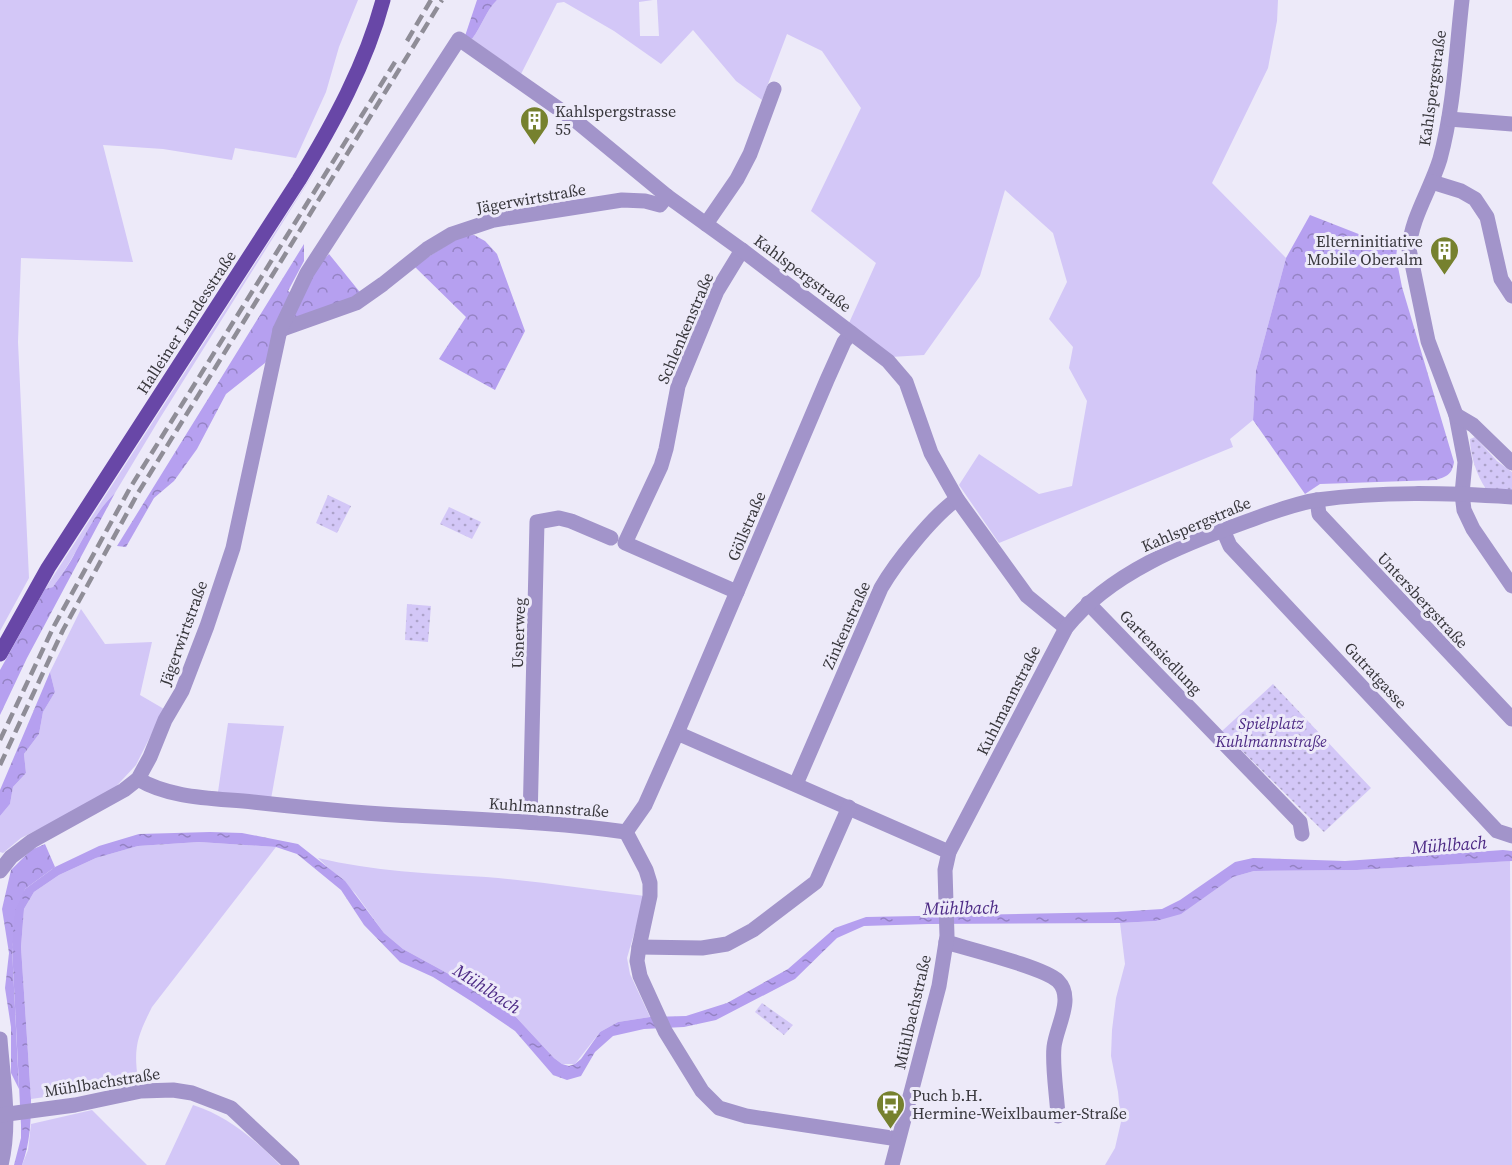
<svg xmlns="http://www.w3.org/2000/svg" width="1512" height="1165" font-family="'Source Serif 4',serif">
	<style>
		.grass { fill: #d3c7f7 }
		.forest { fill: url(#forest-crowns) }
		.park { fill: url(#park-dots) }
		.water { fill: url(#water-ripples) }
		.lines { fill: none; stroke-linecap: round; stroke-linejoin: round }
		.minor { stroke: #a294ca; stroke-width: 15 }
		.major { stroke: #6847a7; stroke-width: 15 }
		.rail { stroke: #8f8d97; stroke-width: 4.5; stroke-dasharray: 12 6; stroke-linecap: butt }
		.labels { text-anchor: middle; stroke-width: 6; stroke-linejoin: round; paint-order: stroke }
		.street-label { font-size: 16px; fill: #38373c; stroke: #edeaf9 }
		.poi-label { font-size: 16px; fill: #38373c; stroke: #edeaf9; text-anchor: start }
		.park-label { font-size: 16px; font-style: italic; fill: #4b2883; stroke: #edeaf9 }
		.water-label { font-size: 18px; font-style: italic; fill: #4d2a85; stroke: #edeaf9 }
	</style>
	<defs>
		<pattern id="forest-crowns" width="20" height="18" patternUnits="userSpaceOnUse" patternTransform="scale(1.5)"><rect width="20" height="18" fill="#b6a0f0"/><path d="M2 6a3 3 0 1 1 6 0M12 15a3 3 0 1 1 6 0" fill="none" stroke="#9583c4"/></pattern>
		<pattern id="park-dots" width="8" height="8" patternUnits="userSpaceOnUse" patternTransform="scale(1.5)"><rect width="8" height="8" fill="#d3c7f7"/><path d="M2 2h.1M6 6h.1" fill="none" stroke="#aca2c9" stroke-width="1.8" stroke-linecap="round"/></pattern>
		<pattern id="water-ripples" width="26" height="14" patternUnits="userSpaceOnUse" patternTransform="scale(1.5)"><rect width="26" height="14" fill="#b59fef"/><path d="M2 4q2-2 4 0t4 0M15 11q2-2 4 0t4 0" fill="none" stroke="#9482c3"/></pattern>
	</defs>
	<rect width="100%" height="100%" fill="#edeaf9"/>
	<!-- grass -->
	<g class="grass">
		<path d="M0,0H358L339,47L326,92L296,158L235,148L232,160L163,149L103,145L133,262L21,258L18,342L29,578L0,631Z"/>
		<path d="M497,0H653L639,2L640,36H659L657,0H1278L1277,21L1268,68L1212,183L1286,258L1256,370L1253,420L1230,439L1233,447L999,543L959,485L979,454L1039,494L1072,486L1087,401L1069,368L1073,347L1049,319L1067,282L1053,233L1005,190L980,276L924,355L891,357L849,323L876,263L811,211L861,108L822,51L787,34L762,100L736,81L693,30L661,64L614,31L564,2L557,3L521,74L472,39C482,26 485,12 497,0Z"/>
		<path d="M325,155L160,418L115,493C98,509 87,531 76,551C69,564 61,575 53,587L45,589Z"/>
		<path d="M81,609L105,644L152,642L140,695L164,709L136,765L109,794L21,838L3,853L0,852V816L10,804L13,787L26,773L24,754L39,734L43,712L55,692L50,672Z"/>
		<path d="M228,723L284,726L271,799L218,792Z"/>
		<path d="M199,842L276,847L152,1007C138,1035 133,1047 138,1079L80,1092L31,1099L21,947L24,909L34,892L59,875L96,858L138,846Z"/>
		<path d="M318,858C373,871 430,874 486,877C539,881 592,890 645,896L627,958L630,974L650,1017L618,1022L600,1032L575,1064H562L554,1058L515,1016L469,985L403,949L384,933L355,893Z"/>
		<path d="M1510,861L1512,1165H1105L1115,1148L1121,1122L1118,1092L1111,1056L1112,1030L1116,998L1125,964L1120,923L1157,921L1233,877L1254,871L1357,870Z"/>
		<path d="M193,1105C228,1116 254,1139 280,1165H165Z"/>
		<path d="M92,1110L147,1165H22L28,1150L31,1124Z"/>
	</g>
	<!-- forest -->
	<g class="forest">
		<path d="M477,0H497C485,12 482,26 472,39L465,36Z"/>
		<path d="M1310,215L1397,249L1396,257L1402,287L1454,462C1452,474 1448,476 1436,480L1320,484L1305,494L1253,420L1256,370L1286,258Z"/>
		<path d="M474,235L485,241L497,254L525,331L495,390L439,359L466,317L414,266L461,236Z"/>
		<path d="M304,244V261L288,291L300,299L317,266L329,254L363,296L287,335L265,363L226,394L197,449L174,481L154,498L126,547L117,546Z"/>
		<path d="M115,493L27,658L0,715V670L45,589L53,587C61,575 70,564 76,551C87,531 98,509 115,493Z"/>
		<path d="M50,672L55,692L43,712L39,734L24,754L26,773L13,787L10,804L0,816V790Z"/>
		<path d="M45,844L55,867L25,889L12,947L19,1089L11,1073V1027L5,988L9,953L2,909L11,870L31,850Z"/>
	</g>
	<!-- park -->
	<g class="park">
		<path d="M1475,437L1497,461L1512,472V493L1486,489C1477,476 1470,455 1470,439Z"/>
		<path d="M328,495L351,506L337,533L316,523Z"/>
		<path d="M449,507L481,522L472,539L440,524Z"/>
		<path d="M407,604L431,606L428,642L405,640Z"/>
		<path d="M1273,684L1371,788L1324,832L1222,731Z"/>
		<path d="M762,1003L793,1025L784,1035L755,1012Z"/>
	</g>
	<!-- water -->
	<path class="water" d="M210,832L242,833L298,844L345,881L384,933L403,949L469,985L515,1016L554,1058L562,1064L569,1066L575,1064L581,1059L600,1032L618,1022L650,1017L686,1016L727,1003L788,969L835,928L866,917L1116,912L1162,909L1180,900L1235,862L1253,858L1345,861L1503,850L1512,851V861L1357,870L1254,871L1233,877L1181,914L1156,921L1120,923L928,924L864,926L837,938L795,979L716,1020L684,1027L644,1029L613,1036L595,1052L581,1076L567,1080L553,1075L515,1031L474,1003L433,977L400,962L364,925L341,890L297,854L276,847L199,842L138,846L96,858L59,875L34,892L24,909L21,947L31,1099C31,1122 30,1143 22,1165H14L21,1138V1125L12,947L15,910L25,889L55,867L99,846L139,834Z"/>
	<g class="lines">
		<!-- minor -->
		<g class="minor">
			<path d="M1462,0C1456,53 1454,107 1440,159C1431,189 1411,218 1409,249L1428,341L1456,415L1465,462L1462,494L1464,510L1473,529L1512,586"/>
			<path d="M1449,119L1512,124"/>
			<path d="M1432,182L1461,191L1475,199L1487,217L1501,279L1512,296"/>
			<path d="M706,224L737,179L750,154L774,89"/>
			<path d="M280,330L356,303L383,284L427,249L452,234L494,220L622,200L645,201L660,205L667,196"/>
			<path d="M1456,415L1473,425L1512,463"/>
			<path d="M1317,500L1319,514L1512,719"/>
			<path d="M1223,530L1230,546L1497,831L1512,836"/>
			<path d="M737,592L625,543L661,466L666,449L678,386L717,291L742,250"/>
			<path d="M1088,603L1300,822L1302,834"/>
			<path d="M677,733L827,380L844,342L851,333"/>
			<path d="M138,779C171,799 215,798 253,802C307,808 362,814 417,816C487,820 557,822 626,832L645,805L677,733L949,852"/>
			<path d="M796,784L881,588C896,562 933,516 957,499"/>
			<path d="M530,822L537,522L559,518L571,521L611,538"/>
			<path d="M626,832L646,870L650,883V896L639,947L637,961L640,976L665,1031L702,1091L719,1108L746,1116L898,1139"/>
			<path d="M0,871L11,857L32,841L124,790L138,779L150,757L165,720L182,691L207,626L233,548L280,330L307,273L459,39L576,121L667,196L742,250L888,361L906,382L931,453L957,499L1027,596L1066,628"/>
			<path d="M946,942C968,949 1044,967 1058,981C1075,998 1056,1027 1054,1047C1052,1066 1057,1096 1058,1116"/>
			<path d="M639,947L702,948L727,944L753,930L816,882L849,807"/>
			<path d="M0,1039C3,1080 11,1124 1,1165"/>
			<path d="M0,1115L75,1105L141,1091L173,1090L192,1093L231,1108L292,1165"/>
			<path d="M892,1165L939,986L947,936L945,870L949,852L1066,628C1109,573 1184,544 1248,521C1270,513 1293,504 1317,500C1381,491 1448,493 1512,497"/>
		</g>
		<!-- major -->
		<path class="major" d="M0,654L48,568L299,180C333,124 366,64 383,0"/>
		<!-- rail -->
		<g class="rail">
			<path d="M407,41L431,0"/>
			<path d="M0,740L54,626L130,488L395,62"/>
			<path d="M0,765L63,630L138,493L442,0"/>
		</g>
	</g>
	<!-- icons -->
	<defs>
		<symbol id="building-pin" viewBox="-11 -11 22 30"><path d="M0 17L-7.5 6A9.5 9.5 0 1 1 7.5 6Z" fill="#76812e" stroke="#edeaf9"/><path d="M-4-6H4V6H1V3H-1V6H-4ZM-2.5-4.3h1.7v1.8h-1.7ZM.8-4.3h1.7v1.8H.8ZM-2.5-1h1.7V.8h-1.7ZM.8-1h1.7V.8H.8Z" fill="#fff"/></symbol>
		<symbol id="bus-pin" viewBox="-11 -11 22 30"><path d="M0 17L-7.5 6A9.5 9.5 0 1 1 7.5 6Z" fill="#76812e" stroke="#edeaf9"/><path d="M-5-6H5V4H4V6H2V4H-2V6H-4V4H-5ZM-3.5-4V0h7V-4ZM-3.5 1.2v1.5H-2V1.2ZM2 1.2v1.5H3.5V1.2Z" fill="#fff"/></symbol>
	</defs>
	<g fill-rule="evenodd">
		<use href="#building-pin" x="518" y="104" width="33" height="45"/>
		<use href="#building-pin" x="1428" y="234" width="33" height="45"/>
		<use href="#bus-pin" x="874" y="1088" width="33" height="45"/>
	</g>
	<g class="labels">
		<!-- street labels -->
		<g class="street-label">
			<text transform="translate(1432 88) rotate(-82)" y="6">Kahlspergstraße</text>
			<text transform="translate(531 198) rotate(-10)" y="6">Jägerwirtstraße</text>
			<text transform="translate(803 273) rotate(37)" y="6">Kahlspergstraße</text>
			<text transform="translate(186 322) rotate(-57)" y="6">Halleiner Landesstraße</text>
			<text transform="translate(685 328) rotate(-67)" y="6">Schlenkenstraße</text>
			<text transform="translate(1196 524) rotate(-23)" y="6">Kahlspergstraße</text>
			<text transform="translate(746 526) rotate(-67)" y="6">Göllstraße</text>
			<text transform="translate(1423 600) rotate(47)" y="6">Untersbergstraße</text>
			<text transform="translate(846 625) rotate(-66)" y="6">Zinkenstraße</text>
			<text transform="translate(183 633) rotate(-70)" y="6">Jägerwirtstraße</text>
			<text transform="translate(518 633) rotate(-88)" y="6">Usnerweg</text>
			<text transform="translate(1161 652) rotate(46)" y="6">Gartensiedlung</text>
			<text transform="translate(1376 675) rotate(47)" y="6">Gutratgasse</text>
			<text transform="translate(1008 700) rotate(-63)" y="6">Kuhlmannstraße</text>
			<text transform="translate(549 807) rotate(4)" y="6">Kuhlmannstraße</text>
			<text transform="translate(912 1012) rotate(-77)" y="6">Mühlbachstraße</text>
			<text transform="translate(102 1082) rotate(-9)" y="6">Mühlbachstraße</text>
		</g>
		<!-- poi labels -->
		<g class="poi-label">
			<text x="555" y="117">Kahlspergstrasse<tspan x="555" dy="18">55</tspan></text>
			<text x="1423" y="247" text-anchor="end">Elterninitiative<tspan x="1423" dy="18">Mobile Oberalm</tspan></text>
			<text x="912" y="1101">Puch b.H.<tspan x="912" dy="18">Hermine-Weixlbaumer-Straße</tspan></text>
		</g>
		<!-- park labels -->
		<g class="park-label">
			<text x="1271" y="729">Spielplatz<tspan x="1271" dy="18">Kuhlmannstraße</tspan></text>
		</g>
		<!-- water labels -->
		<g class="water-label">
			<text transform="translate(1449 845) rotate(-4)" y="6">Mühlbach</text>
			<text transform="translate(961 908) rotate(-1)" y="6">Mühlbach</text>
			<text transform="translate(487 989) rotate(33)" y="6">Mühlbach</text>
		</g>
	</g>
</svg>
